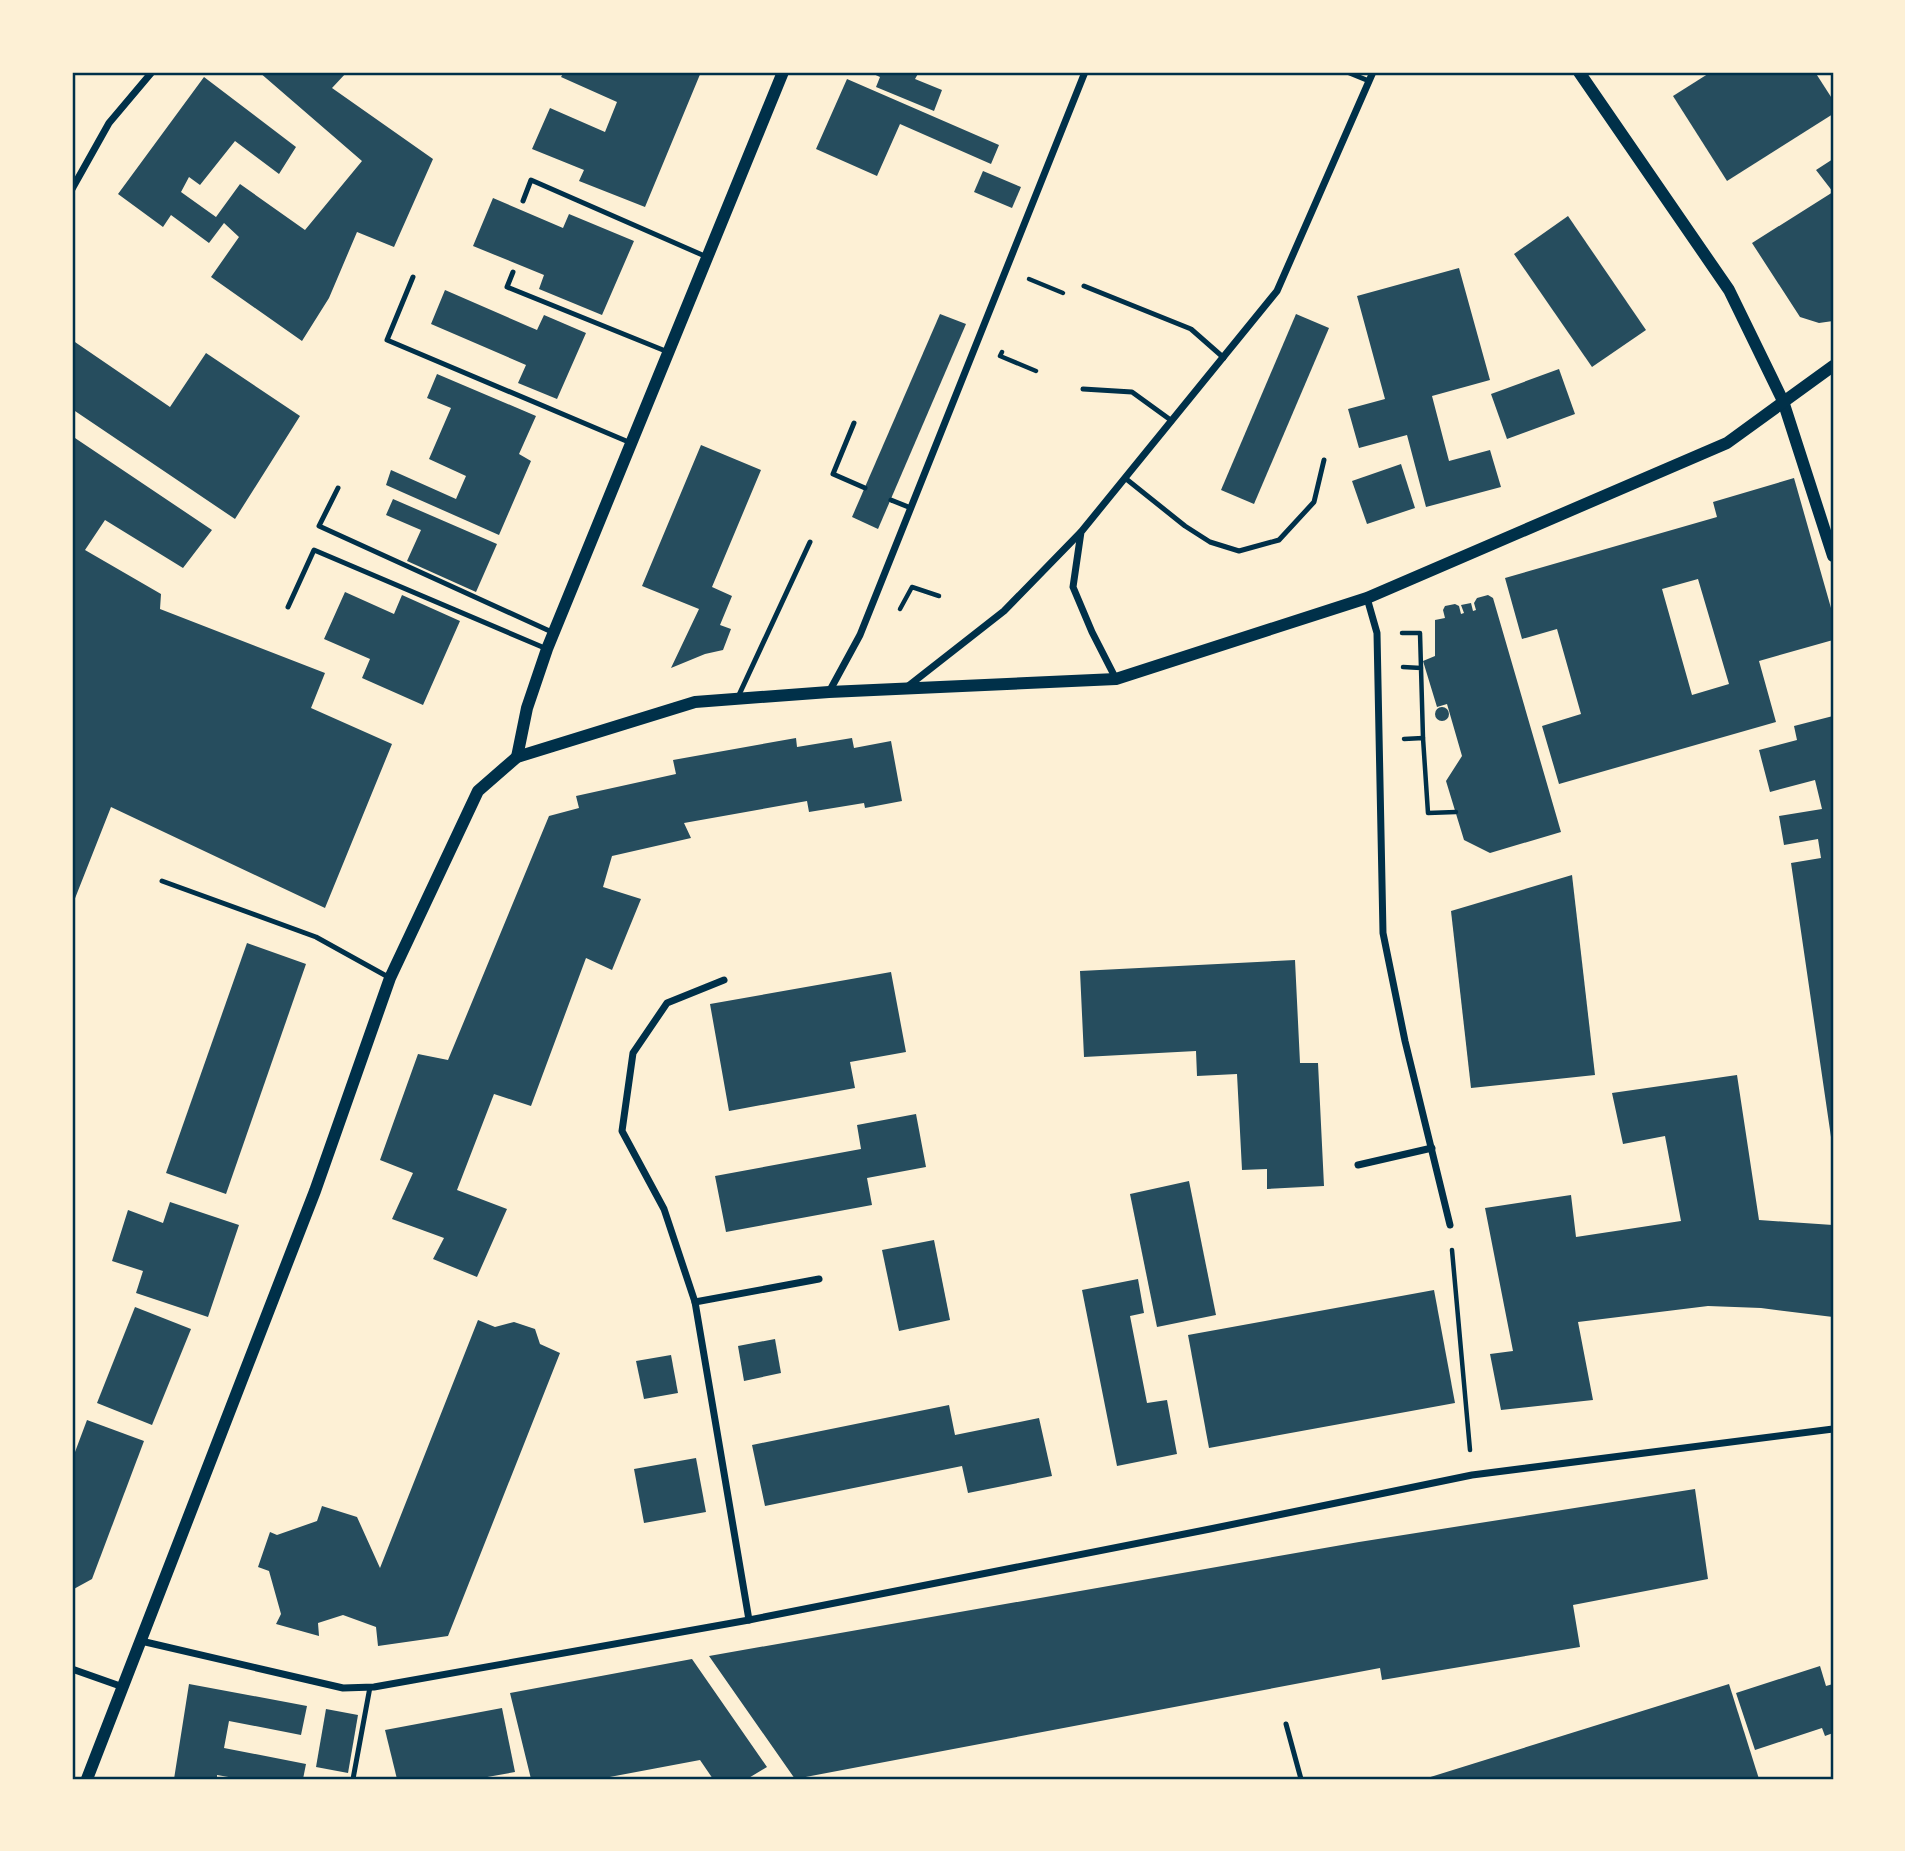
<svg xmlns="http://www.w3.org/2000/svg" width="1905" height="1851" font-family="'Exo 2',sans-serif">
	<style>
		.building { fill: #264d5e; fill-rule: evenodd }
		.lines { fill: none; stroke-linecap: round; stroke-linejoin: round }
		.path { stroke: #003049; stroke-width: 4.5 }
		.service { stroke: #003049; stroke-width: 5 }
		.minor { stroke: #003049; stroke-width: 7 }
		.tertiary { stroke: #003049; stroke-width: 12 }
		.neatline { fill: none; stroke: #003049; stroke-width: 2.5 }
	</style>
	<rect width="100%" height="100%" fill="#fdf0d5"/>
	<!-- building -->
	<g class="building">
		<path d="M259,72H347L332,88L433,159L394,247L357,232L329,298L302,341L211,277L239,237L224,223L209,243L171,215L163,227L118,194L204,77L296,147L279,174L235,141L200,185L189,177L181,192L216,217L240,184L305,230L362,161Z"/>
		<path d="M564,72H701L645,207L579,181L584,170L532,149L550,108L605,132L617,102L561,77Z"/>
		<path d="M869,72H919L915,79L942,90L934,111L876,87L880,77Z"/>
		<path d="M1711,72H1815L1833,100V114L1727,181L1673,96Z"/>
		<path d="M847,79L999,145L991,164L900,124L877,176L816,149Z"/>
		<path d="M1833,159V321L1819,323L1800,317L1752,243L1833,192L1816,170Z"/>
		<path d="M983,171L1021,187L1012,208L974,192Z"/>
		<path d="M493,198L563,228L569,214L634,241L602,315L539,289L544,275L473,246Z"/>
		<path d="M1568,216L1646,330L1592,367L1514,254Z"/>
		<path d="M1459,268L1490,380L1432,396L1449,461L1490,450L1501,487L1426,507L1407,435L1359,448L1348,409L1385,399L1357,296Z"/>
		<path d="M445,290L537,330L544,315L586,333L557,399L518,383L526,365L431,324Z"/>
		<path d="M940,314L966,324L878,529L852,517Z"/>
		<path d="M1296,314L1329,328L1254,504L1221,490Z"/>
		<path d="M72,340L170,407L206,353L300,416L235,519L72,409Z"/>
		<path d="M1559,369L1575,414L1507,439L1491,394Z"/>
		<path d="M437,374L536,416L519,454L531,461L499,535L386,485L391,470L456,499L466,476L429,459L451,408L427,398Z"/>
		<path d="M72,436L212,530L183,568L105,520L85,550L161,594L160,609L325,673L311,708L392,744L325,908L111,807L72,906Z"/>
		<path d="M701,445L761,470L712,587L732,596L720,625L731,629L723,650L705,654L671,668L699,609L642,586Z"/>
		<path d="M1401,464L1415,508L1367,524L1352,481Z"/>
		<path d="M1794,478L1833,615V640L1759,661L1776,722L1559,784L1542,726L1581,714L1557,629L1522,639L1505,578L1717,517L1713,502ZM1698,579L1729,684L1692,695L1662,589Z"/>
		<path d="M393,499L497,544L476,592L407,561L421,530L386,515Z"/>
		<path d="M345,592L394,614L402,595L460,621L423,705L362,678L370,659L324,639Z"/>
		<path d="M1488,595L1493,598L1561,832L1490,853L1464,840L1446,781L1462,756L1447,704L1437,707L1423,661L1435,656V620L1445,618L1443,610L1445,606L1455,604L1459,606L1461,614L1464,613L1461,605L1471,603L1473,611L1476,610L1474,603L1477,598Z"/>
		<circle cx="1442" cy="714" r="7"/>
		<path d="M1833,716V1136L1831,1137L1791,863L1821,858L1818,839L1784,845L1779,816L1822,809L1815,780L1770,792L1759,750L1797,740L1794,726Z"/>
		<path d="M796,738L797,747L852,738L854,748L891,741L902,801L865,808L864,803L809,812L807,801L684,823L691,838L612,856L603,887L641,899L612,970L586,958L531,1106L494,1094L457,1190L507,1209L477,1277L433,1259L444,1238L392,1219L413,1173L380,1160L418,1054L448,1060L549,816L579,808L576,796L676,774L673,760Z"/>
		<path d="M1572,875L1595,1075L1471,1088L1451,911Z"/>
		<path d="M247,943L306,964L226,1194L166,1173Z"/>
		<path d="M1295,960L1300,1063H1318L1324,1186L1267,1189V1169L1242,1170L1237,1074L1197,1076L1196,1051L1084,1057L1080,971Z"/>
		<path d="M891,972L906,1052L850,1062L855,1088L729,1111L710,1004Z"/>
		<path d="M1737,1075L1759,1220L1833,1225V1317L1761,1308L1708,1306L1578,1322L1593,1400L1501,1410L1490,1354L1513,1351L1485,1208L1571,1195L1576,1237L1681,1221L1665,1136L1623,1144L1612,1093Z"/>
		<path d="M916,1114L926,1167L867,1178L872,1205L726,1232L715,1176L861,1149L857,1125Z"/>
		<path d="M1189,1181L1216,1315L1157,1327L1130,1194Z"/>
		<path d="M170,1202L239,1225L208,1317L136,1293L143,1271L112,1261L128,1210L163,1223Z"/>
		<path d="M934,1240L950,1320L899,1331L882,1250Z"/>
		<path d="M1138,1279L1144,1313L1130,1316L1147,1403L1167,1400L1177,1454L1117,1466L1082,1290Z"/>
		<path d="M1434,1290L1455,1403L1209,1448L1188,1335Z"/>
		<path d="M135,1307L191,1329L152,1425L97,1403Z"/>
		<path d="M478,1320L495,1327L514,1322L535,1329L540,1344L560,1353L448,1636L378,1646L376,1627L343,1615L318,1623L319,1636L276,1624L281,1614L269,1571L258,1567L270,1532L277,1535L317,1521L322,1506L357,1517L380,1568Z"/>
		<path d="M775,1339L781,1373L744,1381L738,1346Z"/>
		<path d="M671,1355L678,1393L644,1399L636,1361Z"/>
		<path d="M949,1405L955,1435L1039,1418L1052,1476L968,1493L962,1466L765,1506L752,1445Z"/>
		<path d="M87,1420L144,1441L92,1579L72,1590V1460Z"/>
		<path d="M696,1458L706,1512L644,1523L634,1469Z"/>
		<path d="M1695,1489L1708,1579L1573,1605L1580,1647L1382,1680L1380,1668L795,1779L709,1656L1359,1542Z"/>
		<path d="M692,1659L767,1767L747,1779H713L700,1760L599,1779H531L510,1693Z"/>
		<path d="M1820,1666L1826,1686L1833,1684V1733L1825,1736L1822,1728L1755,1750L1736,1693Z"/>
		<path d="M189,1684L307,1706L301,1735L229,1721L224,1748L306,1764L303,1779H240L217,1775V1779H174Z"/>
		<path d="M1729,1684L1759,1779H1424Z"/>
		<path d="M502,1708L515,1772L476,1779H397L385,1730Z"/>
		<path d="M326,1709L358,1715L348,1773L316,1767Z"/>
	</g>
	<g class="lines">
		<!-- path -->
		<g class="path">
			<path d="M1029,279L1063,293"/>
			<path d="M1002,352L1000,356L1036,371"/>
			<path d="M900,609L912,587L939,596"/>
			<path d="M1402,633H1420L1421,668"/>
			<path d="M1403,667L1421,668L1423,738"/>
			<path d="M1404,739L1423,738L1428,813L1456,812"/>
			<path d="M1452,1250L1470,1450"/>
		</g>
		<!-- service -->
		<g class="service">
			<path d="M1347,72L1369,81"/>
			<path d="M523,201L531,180L707,257"/>
			<path d="M513,272L507,287L668,352"/>
			<path d="M413,277L387,340L631,443"/>
			<path d="M1084,286L1191,329L1224,358"/>
			<path d="M1083,389L1132,392L1172,421"/>
			<path d="M854,423L833,474L865,488"/>
			<path d="M1125,478L1185,526L1210,542L1239,551L1279,540L1314,502L1324,460"/>
			<path d="M338,488L319,526L554,633"/>
			<path d="M891,500L911,508"/>
			<path d="M288,607L314,550L547,649"/>
			<path d="M738,697L810,542"/>
			<path d="M162,881L316,937L390,978"/>
			<path d="M1286,1724L1301,1779"/>
			<path d="M353,1779L370,1687"/>
		</g>
		<!-- minor -->
		<g class="minor">
			<path d="M72,189L109,123L152,72"/>
			<path d="M1367,598L1377,633L1383,933L1405,1041L1450,1225"/>
			<path d="M1116,679L1092,632L1073,587L1081,532L1277,291L1373,72"/>
			<path d="M907,687L1004,611L1080,533"/>
			<path d="M829,692L860,635L1085,72"/>
			<path d="M724,980L667,1003L633,1053L622,1131L664,1209L695,1302L749,1620"/>
			<path d="M1358,1165L1432,1148"/>
			<path d="M695,1302L819,1279"/>
			<path d="M141,1641L343,1688L374,1687L749,1620L1210,1529L1472,1475L1833,1429"/>
			<path d="M72,1669L123,1687"/>
		</g>
		<!-- tertiary -->
		<g class="tertiary">
			<path d="M1579,72L1729,290L1783,401L1833,556"/>
			<path d="M517,757L527,708L547,649L783,72"/>
			<path d="M87,1779L315,1191L390,978L478,791L517,757L695,702L829,692L1116,679L1367,598L1727,443L1833,366"/>
		</g>
	</g>
	<!-- border -->
	<rect width="1905" height="1851" fill="none" stroke="#fdf0d5" stroke-width="147"/>
	<rect x="74" y="74" width="1758" height="1704" class="neatline"/>
</svg>
